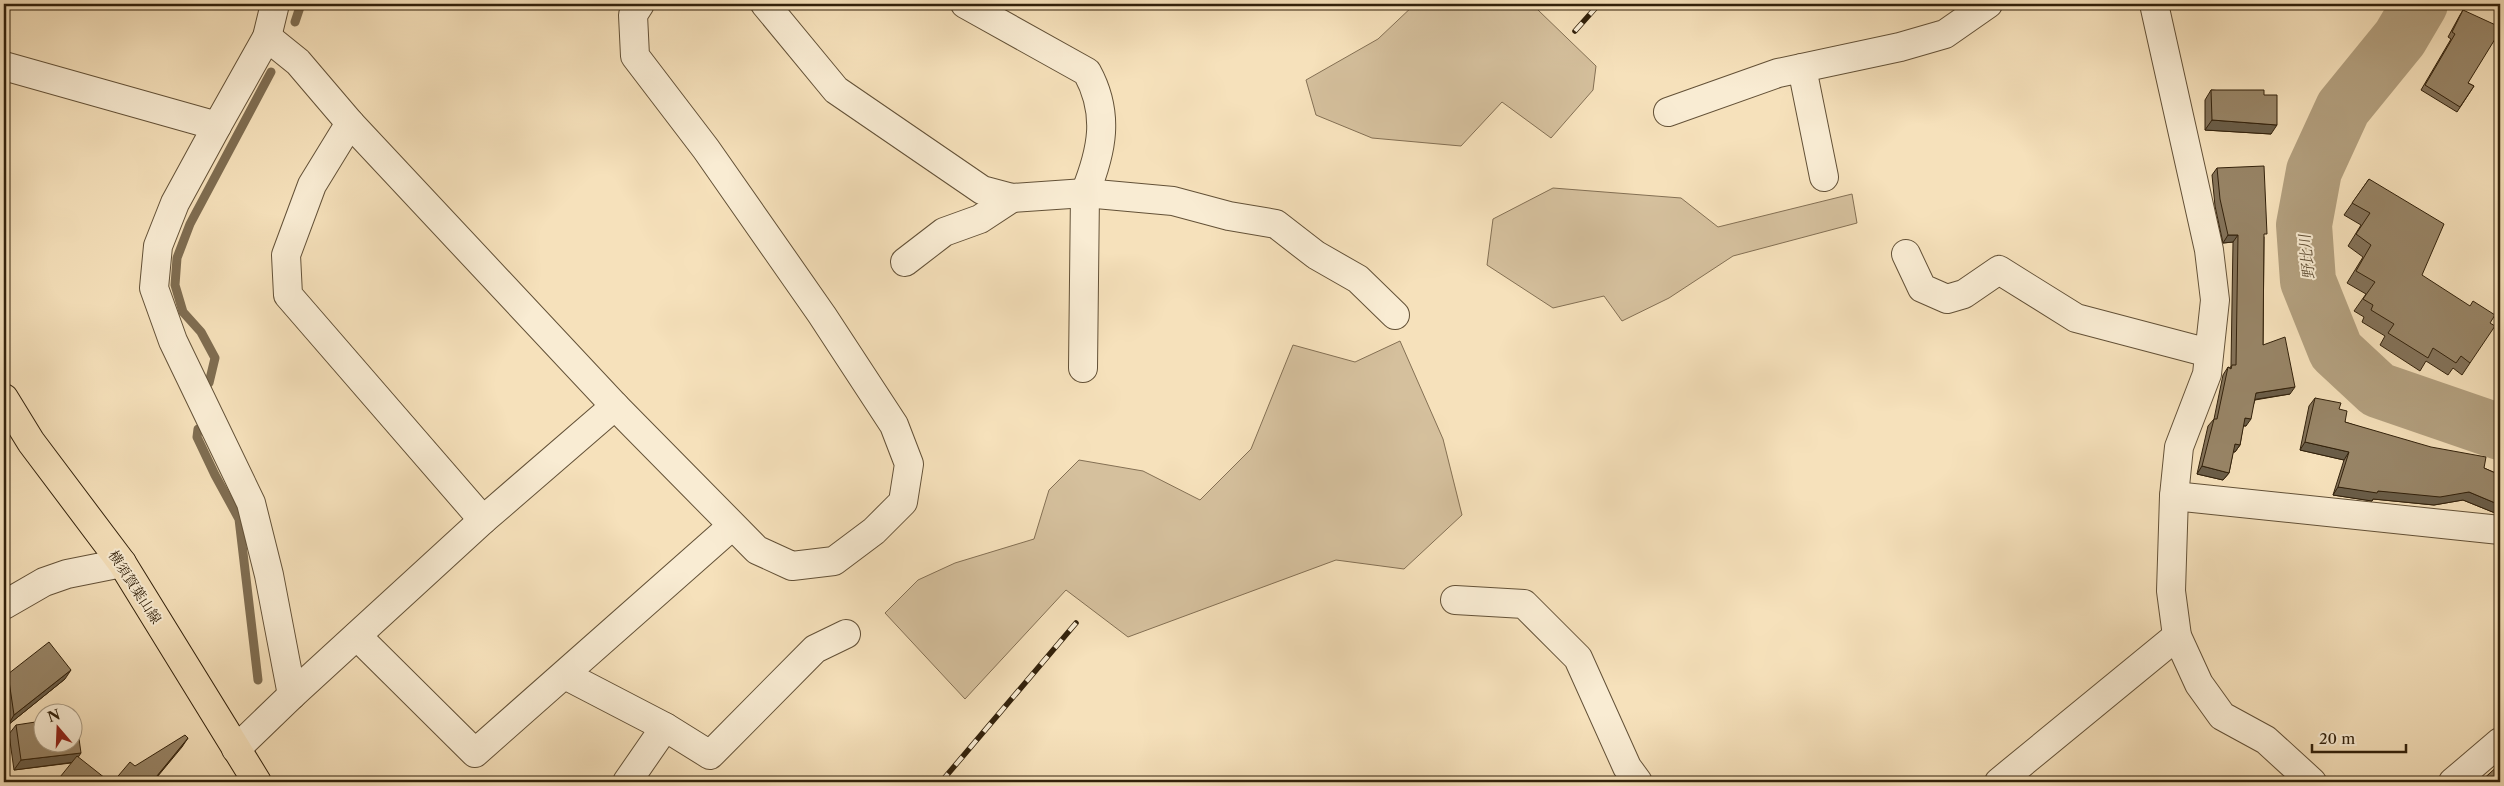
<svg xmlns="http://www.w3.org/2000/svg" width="2504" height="786" font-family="'Libre Caslon Text','Noto Serif JP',serif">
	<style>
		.green { fill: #d5c09d; stroke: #847054 }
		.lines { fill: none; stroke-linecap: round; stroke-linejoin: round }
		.stream { stroke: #7f6d51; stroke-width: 9 }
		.river { stroke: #b3a07f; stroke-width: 56 }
		.minor-casing { stroke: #635137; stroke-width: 30 }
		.major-casing { stroke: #32210b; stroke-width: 30 }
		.minor { stroke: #f9ecd3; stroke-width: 28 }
		.major { stroke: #f6e1bb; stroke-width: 28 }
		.rail-casing { stroke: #32210b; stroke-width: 5.5 }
		.rail { stroke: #f9ecd3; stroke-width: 4; stroke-dasharray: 11; stroke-linecap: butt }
		.wall { fill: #837259; stroke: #32210b }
		.shaded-wall { fill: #6a5d48; stroke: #32210b }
		.building { fill: #988567; stroke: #32210b }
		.labels { text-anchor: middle; stroke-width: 4; stroke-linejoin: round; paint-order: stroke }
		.street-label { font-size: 14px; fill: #32210b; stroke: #f9ecd3 }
		.water-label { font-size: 15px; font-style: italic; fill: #5f4d34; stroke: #f9ecd3 }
	</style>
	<rect width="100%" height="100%" fill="#f6e1bb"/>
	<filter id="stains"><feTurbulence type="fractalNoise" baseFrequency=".004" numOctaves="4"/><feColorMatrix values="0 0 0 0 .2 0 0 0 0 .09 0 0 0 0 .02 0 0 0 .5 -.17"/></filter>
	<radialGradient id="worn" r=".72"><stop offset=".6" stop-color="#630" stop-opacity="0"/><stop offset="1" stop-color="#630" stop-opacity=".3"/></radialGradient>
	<!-- green -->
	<g class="green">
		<path d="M1415,4H1544L1538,10L1596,66L1593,90L1551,138L1502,102L1461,146L1372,138L1316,115L1306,80L1378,39Z"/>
		<path d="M1553,188L1681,198L1718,227L1852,194L1857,223L1733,256L1669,298L1622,321L1604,296L1553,308L1487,265L1493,219Z"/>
		<path d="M1400,341L1443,439L1462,515L1404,569L1336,560L1128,637L1066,590L965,699L885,613L918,580L955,563L1034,539L1049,490L1079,460L1143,471L1200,500L1251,449L1293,345L1355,362Z"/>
	</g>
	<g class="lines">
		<!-- stream -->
		<g class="stream">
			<path d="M295,22L301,4"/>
			<path d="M209,383L215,358L201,332L183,312L175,285L177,258L190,224L271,72"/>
			<path d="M198,429L197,437L215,475L239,519L258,680"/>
		</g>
		<!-- river -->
		<path class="river" d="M2420,4L2400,38L2343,108L2314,171L2304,225L2308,281L2336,351L2378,390L2500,432"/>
		<defs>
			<g id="minor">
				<path d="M765,4L836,90L982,190L1012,198L1085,193L1173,201L1229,216L1276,224L1316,255L1358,279L1395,315"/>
				<path d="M965,4L1087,72C1110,114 1102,151 1085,193L1083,368"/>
				<path d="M2154,4L2209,250L2215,300L2207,374L2179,447L2174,496L2171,591L2177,636L2199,684L2222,716L2266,740L2312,782"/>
				<path d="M267,37L298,62L350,123L615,406L757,550L792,566L834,561L874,531L903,502L909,464L894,425L822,315L706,149L635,56L633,15L640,4"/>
				<path d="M4,66L217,126L175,203L158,246L154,288L173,341L251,503L269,575L292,695"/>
				<path d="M1802,68L1824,177"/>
				<path d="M1668,112L1778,73L1900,47L1945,34L1988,4"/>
				<path d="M350,123L312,185L286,255L288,295L483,520"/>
				<path d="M217,126L267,37L275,4"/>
				<path d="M1906,254L1922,288L1947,299L1964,294L1999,270L2076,318L2209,353"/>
				<path d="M905,262L944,232L980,219L1012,198"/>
				<path d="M2174,496L2500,530"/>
				<path d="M1455,600L1524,604L1578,658L1627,767L1638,782"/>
				<path d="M4,605L44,582L67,574L122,563"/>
				<path d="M357,636L475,753L732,526"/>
				<path d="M565,675L665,727L710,755L815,649L846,634"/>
				<path d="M236,749L292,695L483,520L615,406"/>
				<path d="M627,782L665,727"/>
				<path d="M1999,782L2177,636"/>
				<path d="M2453,782L2500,742"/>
			</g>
			<path id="major" d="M4,398L31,442L122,563L257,782"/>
		</defs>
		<!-- minor casing -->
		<use href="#minor" class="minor-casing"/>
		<!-- major casing -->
		<use href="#major" class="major-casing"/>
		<!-- minor -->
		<use href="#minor" class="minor"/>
		<!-- major -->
		<use href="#major" class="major"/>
		<defs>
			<g id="rail">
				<path d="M1575,31L1599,4"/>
				<path d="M941,782L1076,623"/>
			</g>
		</defs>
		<!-- rail casing -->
		<use href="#rail" class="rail-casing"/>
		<!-- rail -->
		<use href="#rail" class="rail"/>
	</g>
	<!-- wall -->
	<g class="wall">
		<path d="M2463,10L2468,83L2474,86L2457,112L2421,90L2451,39L2448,37L2460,15Z"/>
		<path d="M2211,90L2264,95L2271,134L2205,130V100Z"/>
		<path d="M2217,168L2264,237L2263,345L2290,394L2255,400L2246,426H2243L2240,445L2235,452H2233L2229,473L2223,480L2197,474L2208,426L2214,419L2223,375L2228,367L2230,368L2231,366L2233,242L2223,243L2215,206L2212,175Z"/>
		<path d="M2369,179L2470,363L2462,375L2453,368L2448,375L2426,361L2420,371L2380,345L2385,336L2362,322L2364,317L2354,311L2366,294L2347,283L2363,257L2348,246L2361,225L2344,215Z"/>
		<path d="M2315,398L2339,409L2345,422L2484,468L2500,475V515L2463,500L2434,505L2373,499L2372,501L2333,495L2344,460L2300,450L2309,406Z"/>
		<path d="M8,674L65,679L8,725L4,697V681Z"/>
		<path d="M16,725L71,763L14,770L9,734Z"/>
	</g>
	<!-- shaded-wall -->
	<g class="shaded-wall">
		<path d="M2212,120L2277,125L2271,134L2205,130Z"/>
		<path d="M2228,235H2238L2233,242L2223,243Z"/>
		<path d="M2295,387L2290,394L2251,400L2256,393Z"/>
		<path d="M2245,418L2251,419L2246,426L2239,425Z"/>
		<path d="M2305,442L2349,452L2344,460L2300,450Z"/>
		<path d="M2235,444L2240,445L2235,452L2230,451Z"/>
		<path d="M2202,466L2229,473L2223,480L2197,474Z"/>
		<path d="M2338,487L2378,491L2469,492L2500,505V515L2463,500L2434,505L2373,499L2372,501L2333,495Z"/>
		<path d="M71,670L65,679L8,725L14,715Z"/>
		<path d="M188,738L182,747L153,782H152Z"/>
		<path d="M81,753L75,762L14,770L21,760Z"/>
	</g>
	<!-- building -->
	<g class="building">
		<path d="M2463,10L2500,27V31L2468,83L2474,86L2460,107L2425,85L2455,34L2452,32Z"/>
		<path d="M2211,90H2264V95H2277V125L2212,120Z"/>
		<path d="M2264,166L2267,234H2264L2263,345L2285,337L2295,387L2256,393L2251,419L2245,418L2240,445L2235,444L2229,473L2202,466L2214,419H2217L2228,367L2231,369L2232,365H2236L2238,235H2228L2220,199L2217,168Z"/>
		<path d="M2369,179L2444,224L2422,275L2470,306L2473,301L2495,315L2490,323L2495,326L2470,363L2461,356L2456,363L2433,348L2428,358L2388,333L2394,324L2371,310L2373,305L2363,299L2375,282L2356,271L2371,245L2356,234L2370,213L2352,203Z"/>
		<path d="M2315,398L2341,403L2339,409L2347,411L2345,422L2431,447L2486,457L2484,468L2500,475V505L2469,492L2440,497L2378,491L2377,493L2338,487L2349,452L2305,442Z"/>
		<path d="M49,642L71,670L14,715L8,674Z"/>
		<path d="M72,717H76L81,753L21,760L16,725L42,721V744H72Z"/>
		<path d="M185,735L188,738L152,782H113L130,762L135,766Z"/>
		<path d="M77,756L110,782H56Z"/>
		<path d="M2500,764V782H2480Z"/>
	</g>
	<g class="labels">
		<!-- street labels -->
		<g class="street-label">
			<text transform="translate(135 587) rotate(57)" y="5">横須賀葉山線</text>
		</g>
		<!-- water labels -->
		<g class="water-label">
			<text transform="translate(2307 257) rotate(-96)" y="5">野比川</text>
		</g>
	</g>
	<!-- margin -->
	<rect width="2504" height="786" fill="none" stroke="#f6e1bb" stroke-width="20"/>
	<rect x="5" y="5" width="2494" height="776" fill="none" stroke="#32210b" stroke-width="2.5"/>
	<rect x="10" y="10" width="2484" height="766" fill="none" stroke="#32210b"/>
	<!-- north arrow -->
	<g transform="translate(58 728) rotate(341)"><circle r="24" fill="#f9ecd3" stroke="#a99b83"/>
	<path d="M0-4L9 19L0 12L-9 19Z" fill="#8f2418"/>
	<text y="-8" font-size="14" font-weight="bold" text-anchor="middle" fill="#32210b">N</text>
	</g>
	<!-- scale -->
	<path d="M2312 744v8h94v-8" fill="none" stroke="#32210b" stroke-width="2.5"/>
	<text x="2319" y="744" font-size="15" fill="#32210b" stroke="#f9ecd3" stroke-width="4" paint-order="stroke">20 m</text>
	<rect width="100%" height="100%" filter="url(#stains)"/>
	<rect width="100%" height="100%" fill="url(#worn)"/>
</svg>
